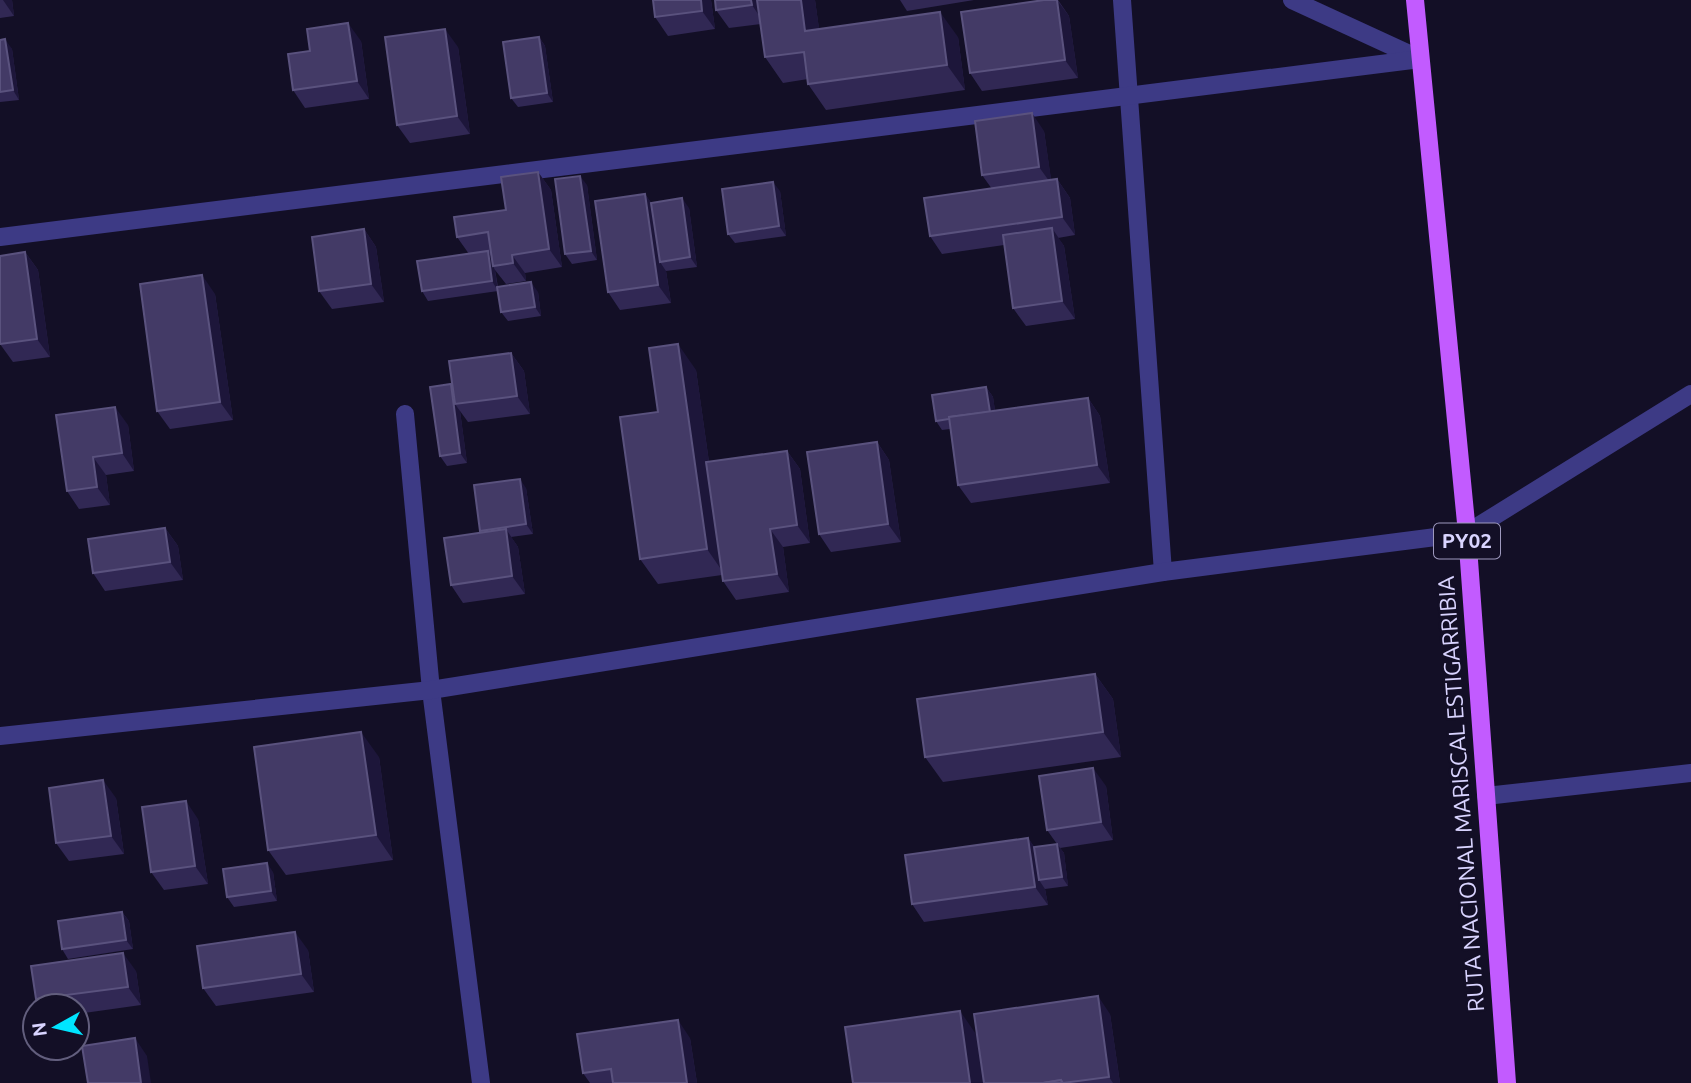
<svg xmlns="http://www.w3.org/2000/svg" width="1691" height="1083" font-family="Ubuntu,sans-serif">
	<style>
		.lines { fill: none; stroke-linecap: round; stroke-linejoin: round }
		.service { stroke: #3d3a85; stroke-width: 18 }
		.minor { stroke: #3d3a85; stroke-width: 18 }
		.primary { stroke: #c25bff; stroke-width: 18 }
		.wall { fill: #312854 }
		.shaded-wall { fill: #1d163a }
		.building { fill: #433a66; stroke: #5a527e; stroke-width: 2 }
		.labels { text-anchor: middle; stroke-width: 5; stroke-linejoin: round; paint-order: stroke }
		.shield { fill: #130f26; stroke: #9e99be; stroke-width: 2 }
		.shield-label { font-size: 21px; font-weight: bold; fill: #d9d4ff }
		.street-label { font-size: 23px; fill: #d9d4ff; stroke: #130f26 }
	</style>
	<rect width="100%" height="100%" fill="#130f26"/>
	<g class="lines">
		<!-- service -->
		<g class="service">
			<path d="M1467,533L1691,394"/>
			<path d="M1486,796L1691,773"/>
		</g>
		<!-- minor -->
		<g class="minor">
			<path d="M1122,0L1163,572"/>
			<path d="M1292,0L1420,59"/>
			<path d="M0,237C473,174 947,121 1420,59"/>
			<path d="M405,414L431,690L481,1083"/>
			<path d="M0,736L431,690L1163,572L1467,533"/>
		</g>
		<!-- primary -->
		<path class="primary" d="M1415,0L1467,533L1507,1083"/>
	</g>
	<!-- wall -->
	<g class="wall">
		<path d="M0,0H12L14,16L0,18Z"/>
		<path d="M711,0L715,29L668,36L655,17Z"/>
		<path d="M715,0H815L819,29L958,37L965,90L826,110L808,84V79L783,83L765,57L761,24L729,28L716,10Z"/>
		<path d="M900,0H974L907,11Z"/>
		<path d="M1044,0H1058L1069,16L1078,78L982,91L970,73Z"/>
		<path d="M539,37L545,46L553,102L518,107L511,98Z"/>
		<path d="M0,40L12,49L19,100L0,102Z"/>
		<path d="M361,41L369,99L305,108L293,90L310,51Z"/>
		<path d="M458,47L470,134L410,143L397,125Z"/>
		<path d="M1044,131L1051,180L1057,179L1070,198L1075,235L1058,238L1064,246L1075,319L1026,326L1013,308L1004,245L942,254L930,236L992,189L982,175Z"/>
		<path d="M538,172L551,190L562,267L525,273L526,281L506,284L495,270L498,287L538,292L541,316L508,321L501,312L498,291L428,301L422,291L469,254L457,237L506,210Z"/>
		<path d="M587,185L597,260L572,264L565,254Z"/>
		<path d="M780,191L786,236L735,243L728,234Z"/>
		<path d="M645,194L651,203L689,208L697,267L666,271L671,303L620,310L608,292Z"/>
		<path d="M364,229L376,247L384,302L332,309L319,291Z"/>
		<path d="M25,252L38,270L50,357L13,362L0,344Z"/>
		<path d="M215,294L233,420L170,429L157,411Z"/>
		<path d="M511,353L524,371L530,414L468,422L460,411L467,463L447,466L440,456L451,384L453,387Z"/>
		<path d="M696,370L709,462L787,451L800,469L810,543L783,547L789,592L736,600L723,581L722,575L658,584L640,559L658,412Z"/>
		<path d="M986,387L993,397L995,411L1088,398L1100,416L1110,483L971,503L958,485L950,429L942,430L936,421Z"/>
		<path d="M56,415L128,425L134,471L106,475L110,505L79,509L67,491Z"/>
		<path d="M877,442L889,460L901,542L831,552L819,534Z"/>
		<path d="M526,488L533,534L511,537L518,547L525,594L463,603L451,585L482,533L480,531Z"/>
		<path d="M165,528L178,546L183,580L105,591L93,573Z"/>
		<path d="M1095,674L1113,699L1121,757L943,782L925,757Z"/>
		<path d="M379,757L393,860L286,875L268,850Z"/>
		<path d="M1106,786L1113,840L1060,848L1064,853L1068,886L1045,889L1048,905L924,922L912,904L1028,838L1034,847L1057,844L1047,830Z"/>
		<path d="M116,798L124,854L69,861L56,843Z"/>
		<path d="M198,819L208,884L164,890L151,872Z"/>
		<path d="M273,872L277,901L234,907L227,897Z"/>
		<path d="M122,912L129,921L133,949L68,959L62,949Z"/>
		<path d="M308,950L314,992L216,1006L203,988Z"/>
		<path d="M136,971L141,1005L77,1014V1006H40L36,999Z"/>
		<path d="M1110,1014L1120,1083H853L977,1036Z"/>
		<path d="M690,1038L697,1083H590L583,1073Z"/>
	</g>
	<!-- shaded-wall -->
	<g class="shaded-wall">
		<path d="M3,0H12L14,16Z"/>
		<path d="M701,0H711L715,29L702,11Z"/>
		<path d="M751,0H761L764,23L752,5Z"/>
		<path d="M801,0H815L823,56L805,31Z"/>
		<path d="M1057,0L1069,16L1078,78L1065,60Z"/>
		<path d="M940,12L958,37L965,90L947,65Z"/>
		<path d="M348,23L361,41L369,99L357,81Z"/>
		<path d="M445,29L458,47L470,134L457,116Z"/>
		<path d="M539,37L545,46L553,102L547,93Z"/>
		<path d="M5,39L12,49L19,100L13,90Z"/>
		<path d="M1032,113L1044,131L1052,185L1039,167Z"/>
		<path d="M538,172L551,190L562,267L549,249Z"/>
		<path d="M580,176L587,185L597,260L591,251Z"/>
		<path d="M1057,179L1070,198L1075,235L1062,217Z"/>
		<path d="M773,182L780,191L786,236L779,226Z"/>
		<path d="M645,194L658,212L660,262L666,271L671,303L658,285Z"/>
		<path d="M682,198L689,208L697,267L690,257Z"/>
		<path d="M1052,228L1064,246L1075,319L1062,301Z"/>
		<path d="M364,229L376,247L384,302L371,284Z"/>
		<path d="M488,251L494,261L493,266L495,270L498,291L492,281Z"/>
		<path d="M25,252L38,270L50,357L37,339Z"/>
		<path d="M512,255L525,273L526,281L513,263Z"/>
		<path d="M202,275L215,294L233,420L220,402Z"/>
		<path d="M531,282L538,292L541,316L535,307Z"/>
		<path d="M678,344L696,370L725,575L707,549Z"/>
		<path d="M511,353L524,371L530,414L517,396Z"/>
		<path d="M451,384L457,394L455,404L460,411L467,463L460,453Z"/>
		<path d="M986,387L993,397L997,423L990,413Z"/>
		<path d="M1088,398L1100,416L1110,483L1097,465Z"/>
		<path d="M115,407L128,425L134,471L122,453Z"/>
		<path d="M877,442L889,460L901,542L888,524Z"/>
		<path d="M787,451L800,469L810,543L797,525Z"/>
		<path d="M93,457L106,475L110,505L97,487Z"/>
		<path d="M520,479L526,488L533,534L526,524Z"/>
		<path d="M165,528L178,546L183,580L170,562Z"/>
		<path d="M506,529L518,547L525,594L512,576Z"/>
		<path d="M770,529L783,547L789,592L777,574Z"/>
		<path d="M1095,674L1113,699L1121,757L1103,732Z"/>
		<path d="M361,732L379,757L393,860L376,835Z"/>
		<path d="M1093,768L1106,786L1113,840L1101,822Z"/>
		<path d="M103,780L116,798L124,854L111,836Z"/>
		<path d="M186,801L198,819L208,884L195,866Z"/>
		<path d="M1028,838L1041,856L1039,880L1045,889L1048,905L1035,887Z"/>
		<path d="M1057,844L1064,853L1068,886L1062,877Z"/>
		<path d="M267,863L273,872L277,901L271,891Z"/>
		<path d="M122,912L129,921L133,949L126,940Z"/>
		<path d="M295,932L308,950L314,992L301,974Z"/>
		<path d="M123,953L136,971L141,1005L128,987Z"/>
		<path d="M1098,996L1110,1014L1120,1083H1113L1109,1077Z"/>
		<path d="M960,1011L978,1037L984,1083H970Z"/>
		<path d="M678,1020L690,1038L697,1083H687Z"/>
		<path d="M135,1038L147,1056L151,1083H141Z"/>
	</g>
	<!-- building -->
	<g class="building">
		<path d="M653,0H701L702,11L655,17Z"/>
		<path d="M715,0H751L752,5L716,10Z"/>
		<path d="M757,0H801L805,31L940,12L947,65L808,84L804,52L765,57Z"/>
		<path d="M1044,0H1057L1065,60L970,73L961,12Z"/>
		<path d="M348,23L357,81L293,90L288,54L310,51L307,29Z"/>
		<path d="M445,29L457,116L397,125L385,37Z"/>
		<path d="M539,37L547,93L511,98L503,42Z"/>
		<path d="M5,39L13,90L0,92V40Z"/>
		<path d="M1032,113L1039,167L982,175L975,121Z"/>
		<path d="M538,172L549,249L512,255L513,263L493,266L488,232L457,237L454,217L506,210L501,177Z"/>
		<path d="M580,176L591,251L565,254L555,179Z"/>
		<path d="M1057,179L1062,217L930,236L924,198Z"/>
		<path d="M773,182L779,226L728,234L722,189Z"/>
		<path d="M645,194L658,285L608,292L595,201Z"/>
		<path d="M682,198L690,257L660,262L651,203Z"/>
		<path d="M1052,228L1062,301L1013,308L1003,235Z"/>
		<path d="M364,229L371,284L319,291L312,237Z"/>
		<path d="M488,251L492,281L422,291L417,261Z"/>
		<path d="M25,252L37,339L0,344V256Z"/>
		<path d="M202,275L220,402L157,411L140,284Z"/>
		<path d="M531,282L535,307L501,312L497,287Z"/>
		<path d="M678,344L707,549L640,559L620,417L658,412L649,348Z"/>
		<path d="M511,353L517,396L455,404L449,361Z"/>
		<path d="M451,384L460,453L440,456L430,387Z"/>
		<path d="M986,387L990,412L949,417V419L936,421L932,395Z"/>
		<path d="M1088,398L1097,465L958,485L949,417Z"/>
		<path d="M115,407L122,453L93,457L97,487L67,491L56,415Z"/>
		<path d="M877,442L888,524L819,534L807,452Z"/>
		<path d="M787,451L797,525L770,529L777,574L723,581L706,462Z"/>
		<path d="M520,479L526,524L480,531L474,485Z"/>
		<path d="M165,528L170,562L93,573L88,539Z"/>
		<path d="M506,529L512,576L451,585L444,538Z"/>
		<path d="M1095,674L1103,732L925,757L917,699Z"/>
		<path d="M361,732L376,835L268,850L254,747Z"/>
		<path d="M1093,768L1101,822L1047,830L1039,776Z"/>
		<path d="M103,780L111,836L56,843L49,788Z"/>
		<path d="M186,801L195,866L151,872L142,807Z"/>
		<path d="M1028,838L1035,887L912,904L905,855Z"/>
		<path d="M1057,844L1062,877L1039,880L1034,847Z"/>
		<path d="M267,863L271,891L227,897L223,869Z"/>
		<path d="M122,912L126,940L62,949L58,921Z"/>
		<path d="M295,932L301,974L203,988L197,946Z"/>
		<path d="M123,953L128,987L36,999L31,966Z"/>
		<path d="M1098,996L1109,1077L1063,1083L1061,1080L1043,1083H984L974,1014Z"/>
		<path d="M960,1011L970,1083H853L845,1027Z"/>
		<path d="M678,1020L687,1083H613L611,1069L583,1073L577,1034Z"/>
		<path d="M135,1038L141,1083H88L82,1046Z"/>
		<path d="M1061,1080L1062,1083H1043Z"/>
	</g>
	<g class="labels">
		<!-- shield labels -->
		<rect class="shield" x="1434" y="523.5" width="66" height="35" rx="5"/>
		<g class="shield-label">
			<text x="1467" y="548">PY02</text>
		</g>
		<!-- street labels -->
		<g class="street-label">
			<text transform="translate(1461 794) rotate(-94)" y="8">RUTA NACIONAL MARISCAL ESTIGARRIBIA</text>
		</g>
	</g>
	<!-- north arrow -->
	<g transform="translate(56 1027) rotate(262)"><circle r="33" fill="#130f26" stroke="#625e7d" stroke-width="2"/>
	<path d="M0-5L12 26L0 18L-12 26Z" fill="#00e5ff"/>
	<text y="-10" font-size="19" font-weight="bold" text-anchor="middle" fill="#d9d4ff">N</text>
	</g>
</svg>
